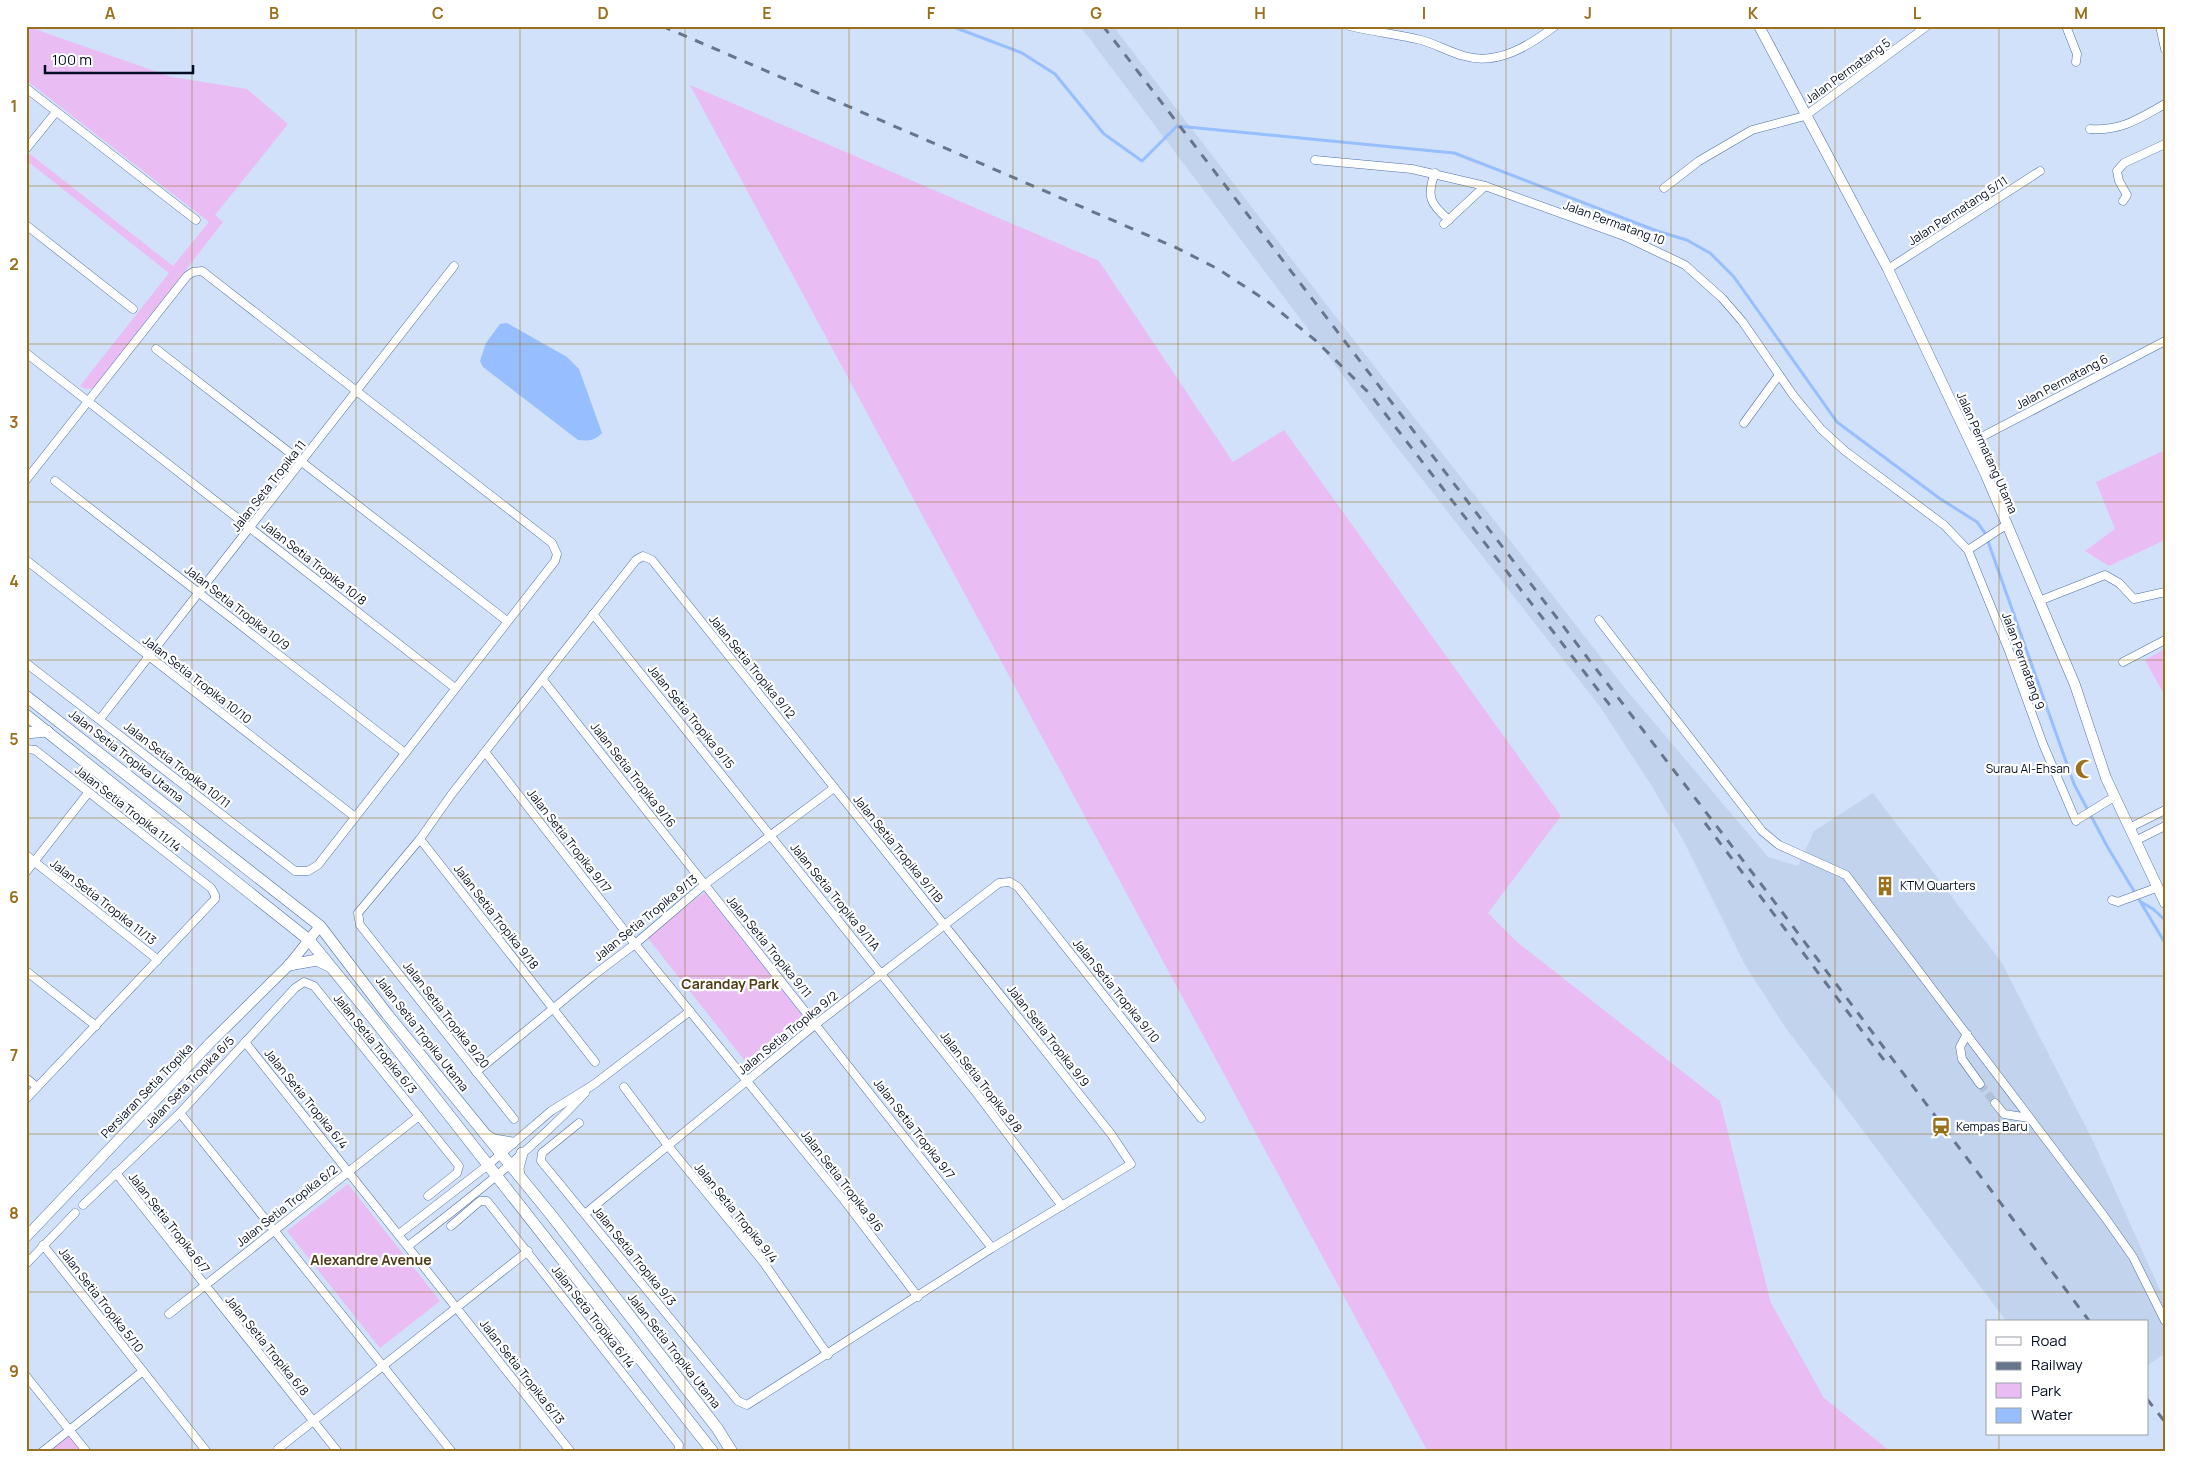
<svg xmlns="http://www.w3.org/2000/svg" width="2191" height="1478" font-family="Manrope,sans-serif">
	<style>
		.built { fill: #c2d3ee }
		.green { fill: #eabcf4 }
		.water { fill: #97befe }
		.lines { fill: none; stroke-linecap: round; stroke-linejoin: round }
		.stream { stroke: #97befe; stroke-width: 3 }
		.minor-tunnel { stroke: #b2c1da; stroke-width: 8; stroke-dasharray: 8 4; stroke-linecap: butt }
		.minor-casing { stroke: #4e70a7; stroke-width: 9 }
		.tertiary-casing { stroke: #4e70a7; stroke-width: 11 }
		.secondary-casing { stroke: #4e70a7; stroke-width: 12 }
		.minor { stroke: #fff; stroke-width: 8 }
		.tertiary { stroke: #fff; stroke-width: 10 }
		.secondary { stroke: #fff; stroke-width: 11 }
		.rail { stroke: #67758c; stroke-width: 3; stroke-dasharray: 9 9; stroke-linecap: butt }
		.grid { fill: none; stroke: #9a701d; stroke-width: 1; stroke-opacity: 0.55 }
		.labels { text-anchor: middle; stroke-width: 4.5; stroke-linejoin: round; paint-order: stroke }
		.street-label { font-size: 12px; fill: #030e23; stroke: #fff }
		.poi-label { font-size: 12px; fill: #030e23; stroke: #fff; text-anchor: start }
		.neighbourhood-label { font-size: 14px; font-weight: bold; fill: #503c17; stroke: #fff }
		.neatline { fill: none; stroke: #9a701d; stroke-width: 2 }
		.grid-label { font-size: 16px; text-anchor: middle; font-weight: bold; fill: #9a701d }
	</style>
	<rect width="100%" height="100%" fill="#d1e1fa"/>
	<!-- built -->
	<path class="built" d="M1080,26H1113L1336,317L1624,687L1768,857L1798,866L1814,831L1873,793L2002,963L2092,1139L2165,1301V1353L2147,1366V1322H2007L1785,1027L1745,965L1684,842L1653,788L1601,708L1393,442Z"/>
	<!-- green -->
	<g class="green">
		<path d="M26,26L172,77L247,89L288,124L215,215L223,222L94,388L86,389L80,386L169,273L26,160L30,154L173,266L209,222L26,80Z"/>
		<path d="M690,85L1099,261L1233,462L1284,430L1561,816L1488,913L1517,942L1720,1101L1771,1303L1824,1398L1891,1452H1428Z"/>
		<path d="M2165,450V540L2109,566L2085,551L2115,529L2096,482Z"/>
		<path d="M2165,649V696L2145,660Z"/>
		<path d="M705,892L803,1016L745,1061L647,937Z"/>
		<path d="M348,1184L440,1301L380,1348L287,1231Z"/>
		<path d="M70,1435L83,1452H49Z"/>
	</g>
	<!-- water -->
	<path class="water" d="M507,323L567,357L579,369L602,433C594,441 589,441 578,440L483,367L480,361L486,343L500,324Z"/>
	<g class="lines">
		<!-- stream -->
		<g class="stream">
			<path d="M951,26L1022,53L1055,74L1104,134L1142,161L1177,126L1454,153L1657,231L1687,240L1710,253L1734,277L1837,422L1939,498L1977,522L1985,533L2074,784L2107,846L2165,943"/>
			<path d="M2141,902L2153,909L2165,920"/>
		</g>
		<!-- minor-tunnel -->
		<path class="minor-tunnel" d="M1980,1084L1995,1103"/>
		<defs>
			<g id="minor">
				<path d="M1349,26C1373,32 1397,34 1421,40C1436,44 1449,52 1464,56C1497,66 1529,46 1555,26"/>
				<path d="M2066,26L2077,54L2076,62"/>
				<path d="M2160,26L2165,49"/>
				<path d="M26,88L196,220"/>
				<path d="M2090,129C2122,131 2138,119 2165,104"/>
				<path d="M26,149L56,112"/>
				<path d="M1315,160L1412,169L1485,186L1624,236L1685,265L1722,298L1742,321L1793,395L1821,429L1845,451L1944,525L1968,550L2009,651L2043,744L2076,821"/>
				<path d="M1435,173C1426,196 1430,204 1449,220"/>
				<path d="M1664,188L1699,161L1752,130L1805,116L1927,26"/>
				<path d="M2123,201L2127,195L2119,181L2117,171L2124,163L2165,144"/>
				<path d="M1444,224L1485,186"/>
				<path d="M26,225L133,309"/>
				<path d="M1888,269L2040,171"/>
				<path d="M156,349L507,621"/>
				<path d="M26,353L455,688"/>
				<path d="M1744,423L1779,375"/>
				<path d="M1970,443L2165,341"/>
				<path d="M26,480L187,276L193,272L202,271L552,543L557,554L555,561L318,865L308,871H295L26,663"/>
				<path d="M55,481L405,753"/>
				<path d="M1968,550L2006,525"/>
				<path d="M26,560L355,817"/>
				<path d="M2039,601L2105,575L2119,583L2134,599L2165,592"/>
				<path d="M593,614L978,1095L1062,1206"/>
				<path d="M1599,620L1762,831L1779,845L1846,875L2104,1216L2133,1257L2165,1321"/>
				<path d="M2123,662L2165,640"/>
				<path d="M543,680L992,1248"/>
				<path d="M100,719L454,266"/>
				<path d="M26,749L35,750L211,888L215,895V899L26,1099"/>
				<path d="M485,752L635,944L844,1200L918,1297"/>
				<path d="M2080,818L2114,797"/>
				<path d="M2129,828L2165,810"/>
				<path d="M420,839L595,1062"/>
				<path d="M2135,841L2165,826"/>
				<path d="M26,855L158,960"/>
				<path d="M26,872L88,793"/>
				<path d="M2112,900L2118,902L2156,888"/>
				<path d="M26,971L96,1026"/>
				<path d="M1967,1034L1960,1047L1962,1059L1980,1084"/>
				<path d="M245,1042L571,1452"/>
				<path d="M476,1072L594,975L635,944L704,885L834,788"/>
				<path d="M26,1078L37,1087"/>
				<path d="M624,1087L669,1147L764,1263L828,1355"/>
				<path d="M1995,1103L2004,1114L2029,1118"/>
				<path d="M180,1113L452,1452"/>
				<path d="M514,1119L360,925L358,913L420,839L451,795L636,560L643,556L652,560L1042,1047L1111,1134L1131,1164L992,1248L747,1405L738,1401L541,1161L542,1153L579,1123"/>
				<path d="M116,1173L338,1452"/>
				<path d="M83,1205L180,1113L295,988L304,982L314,986L459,1166L457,1173L428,1196"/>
				<path d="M586,1213L816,1024L999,883L1010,882L1018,887L1201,1118"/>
				<path d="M451,1226L480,1201H487L679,1445L678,1452"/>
				<path d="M399,1234L488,1165L551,1111L593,1085L690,1011"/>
				<path d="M43,1245L207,1452"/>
				<path d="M408,1246C469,1199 532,1150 585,1093"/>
				<path d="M26,1264L75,1213"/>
				<path d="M169,1314L419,1116"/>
				<path d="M26,1376L87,1452"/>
				<path d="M278,1449L528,1251"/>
				<path d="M42,1452L143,1371"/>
			</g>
			<g id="tertiary">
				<path d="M1759,26L1888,269L1986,475L2075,685L2106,778L2165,903"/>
				<path d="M26,1237L210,1043L289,965L320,926"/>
			</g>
			<g id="secondary">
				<path d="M26,696L320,926L387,1014L552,1216L717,1428L732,1452"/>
				<path d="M26,715L309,940L376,1022L713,1452"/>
				<path d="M26,733L47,731"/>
				<path d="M289,965L317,960L329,966"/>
				<path d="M487,1136L494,1140L512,1143"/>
				<path d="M519,1176L518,1168L522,1153"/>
			</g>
		</defs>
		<!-- minor casing -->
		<use href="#minor" class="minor-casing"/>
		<!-- tertiary casing -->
		<use href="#tertiary" class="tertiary-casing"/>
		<!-- secondary casing -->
		<use href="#secondary" class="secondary-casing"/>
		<!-- minor -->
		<use href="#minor" class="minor"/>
		<!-- tertiary -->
		<use href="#tertiary" class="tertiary"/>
		<!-- secondary -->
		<use href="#secondary" class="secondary"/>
		<!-- rail -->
		<g class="rail">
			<path d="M662,26L1177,248L1218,269L1267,301L1315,340L1370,394L1612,708"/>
			<path d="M1103,26L1761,884L2090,1322"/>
			<path d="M1705,823L1884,1060"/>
			<path d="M2147,1399L2165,1422"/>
		</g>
	</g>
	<!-- grid -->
	<path class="grid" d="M192,26V1452M356,26V1452M520,26V1452M685,26V1452M849,26V1452M1013,26V1452M1178,26V1452M1342,26V1452M1506,26V1452M1671,26V1452M1835,26V1452M1999,26V1322M26,186H2165M26,344H2165M26,502H2165M26,660H2165M26,818H2165M26,976H2165M26,1134H2165M26,1292H2165M1999,1434V1452"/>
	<!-- icons -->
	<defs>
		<symbol id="mosque-bare" viewBox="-9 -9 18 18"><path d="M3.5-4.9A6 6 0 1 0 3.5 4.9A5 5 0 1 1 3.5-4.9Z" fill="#9a701d" stroke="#fff" stroke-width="2.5" paint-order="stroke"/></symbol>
		<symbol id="building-bare" viewBox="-9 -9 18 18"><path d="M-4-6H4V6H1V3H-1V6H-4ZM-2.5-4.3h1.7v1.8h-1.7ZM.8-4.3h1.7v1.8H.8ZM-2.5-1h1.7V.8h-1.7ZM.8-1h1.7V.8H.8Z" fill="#9a701d" stroke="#fff" stroke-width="2.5" paint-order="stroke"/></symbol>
		<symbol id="station-bare" viewBox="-9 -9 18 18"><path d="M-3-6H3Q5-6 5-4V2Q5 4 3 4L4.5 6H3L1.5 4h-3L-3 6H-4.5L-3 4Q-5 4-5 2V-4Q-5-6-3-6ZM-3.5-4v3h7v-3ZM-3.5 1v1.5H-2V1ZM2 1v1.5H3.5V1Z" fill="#9a701d" stroke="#fff" stroke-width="2.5" paint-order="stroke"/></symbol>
	</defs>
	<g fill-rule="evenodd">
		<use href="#mosque-bare" x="2071" y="755" width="28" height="28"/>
		<use href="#building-bare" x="1871" y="872" width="28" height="28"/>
		<use href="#station-bare" x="1927" y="1113" width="28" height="28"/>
	</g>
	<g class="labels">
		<!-- street labels -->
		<g class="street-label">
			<text transform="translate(1848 71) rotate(-36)" y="4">Jalan Permatang 5</text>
			<text transform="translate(1958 211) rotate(-33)" y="4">Jalan Permatang 5/11</text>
			<text transform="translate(1614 223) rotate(20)" y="4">Jalan Permatang 10</text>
			<text transform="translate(2062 382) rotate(-28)" y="4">Jalan Permatang 6</text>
			<text transform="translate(1987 453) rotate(66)" y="4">Jalan Permatang Utama</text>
			<text transform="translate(269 486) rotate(-52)" y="4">Jalan Seta Tropika 11</text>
			<text transform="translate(314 563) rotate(38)" y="4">Jalan Setia Tropika 10/8</text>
			<text transform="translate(237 608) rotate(38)" y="4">Jalan Setia Tropika 10/9</text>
			<text transform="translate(2023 661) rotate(70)" y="4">Jalan Permatang 9</text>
			<text transform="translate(752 667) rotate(51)" y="4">Jalan Setia Tropika 9/12</text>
			<text transform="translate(197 680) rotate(38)" y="4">Jalan Setia Tropika 10/10</text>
			<text transform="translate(691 717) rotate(51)" y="4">Jalan Setia Tropika 9/15</text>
			<text transform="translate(126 756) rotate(38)" y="4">Jalan Setia Tropika Utama</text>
			<text transform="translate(177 765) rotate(38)" y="4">Jalan Setia Tropika 10/11</text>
			<text transform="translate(633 775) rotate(52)" y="4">Jalan Setia Tropika 9/16</text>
			<text transform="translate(128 809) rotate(38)" y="4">Jalan Setia Tropika 11/14</text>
			<text transform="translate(569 841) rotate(52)" y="4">Jalan Setia Tropika 9/17</text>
			<text transform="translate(898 849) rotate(51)" y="4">Jalan Setia Tropika 9/11B</text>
			<text transform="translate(835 897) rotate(51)" y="4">Jalan Setia Tropika 9/11A</text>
			<text transform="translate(103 902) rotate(38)" y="4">Jalan Setia Tropika 11/13</text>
			<text transform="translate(496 917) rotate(52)" y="4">Jalan Setia Tropika 9/18</text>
			<text transform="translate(646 918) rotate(-39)" y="4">Jalan Setia Tropika 9/13</text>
			<text transform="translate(769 947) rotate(51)" y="4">Jalan Setia Tropika 9/11</text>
			<text transform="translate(1116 991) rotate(51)" y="4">Jalan Setia Tropika 9/10</text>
			<text transform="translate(446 1015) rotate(52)" y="4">Jalan Setia Tropika 9/20</text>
			<text transform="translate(788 1033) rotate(-39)" y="4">Jalan Setia Tropika 9/2</text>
			<text transform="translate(422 1034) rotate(52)" y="4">Jalan Setia Tropika Utama</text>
			<text transform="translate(1048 1036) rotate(52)" y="4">Jalan Setia Tropika 9/9</text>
			<text transform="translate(375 1044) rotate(51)" y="4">Jalan Setia Tropika 6/3</text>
			<text transform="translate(190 1082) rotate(-46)" y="4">Jalan Seta Tropika 6/5</text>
			<text transform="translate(981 1082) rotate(52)" y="4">Jalan Setia Tropika 9/8</text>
			<text transform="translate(147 1091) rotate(-46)" y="4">Persiaran Setia Tropika</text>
			<text transform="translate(306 1099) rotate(51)" y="4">Jalan Setia Tropika 6/4</text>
			<text transform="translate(914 1129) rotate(52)" y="4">Jalan Setia Tropika 9/7</text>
			<text transform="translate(842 1181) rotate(52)" y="4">Jalan Setia Tropika 9/6</text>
			<text transform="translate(287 1206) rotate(-38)" y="4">Jalan Setia Tropika 6/2</text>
			<text transform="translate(736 1213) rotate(51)" y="4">Jalan Setia Tropika 9/4</text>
			<text transform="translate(169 1223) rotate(52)" y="4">Jalan Setia Tropika 6/7</text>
			<text transform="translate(634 1256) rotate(51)" y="4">Jalan Setia Tropika 9/3</text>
			<text transform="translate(101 1300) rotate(52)" y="4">Jalan Setia Tropika 5/10</text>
			<text transform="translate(593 1317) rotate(52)" y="4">Jalan Seta Tropika 6/14</text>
			<text transform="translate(267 1346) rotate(51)" y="4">Jalan Setia Tropika 6/8</text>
			<text transform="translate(674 1351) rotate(52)" y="4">Jalan Setia Tropika Utama</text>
			<text transform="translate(522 1372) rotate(52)" y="4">Jalan Setia Tropika 6/13</text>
		</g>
		<!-- poi labels -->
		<g class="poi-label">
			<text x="2070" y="773" text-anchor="end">Surau Al-Ehsan</text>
			<text x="1900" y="890">KTM Quarters</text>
			<text x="1956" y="1131">Kempas Baru</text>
		</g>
		<!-- neighbourhood labels -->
		<g class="neighbourhood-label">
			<text x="730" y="989">Caranday Park</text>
			<text x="371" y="1265">Alexandre Avenue</text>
		</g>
	</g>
	<!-- border -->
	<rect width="2191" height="1478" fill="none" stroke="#ffffff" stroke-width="55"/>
	<!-- legend -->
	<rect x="1986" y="1320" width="162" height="115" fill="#ffffff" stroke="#9a9fa7"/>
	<rect x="1996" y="1337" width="25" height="8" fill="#ffffff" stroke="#9a9fa7"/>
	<text x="2031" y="1346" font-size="15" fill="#030e23">Road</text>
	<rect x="1996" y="1362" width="25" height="8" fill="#67758c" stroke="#9a9fa7"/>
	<text x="2031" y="1370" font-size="15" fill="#030e23">Railway</text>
	<rect x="1996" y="1383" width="25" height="15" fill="#eabcf4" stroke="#9a9fa7"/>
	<text x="2031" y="1396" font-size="15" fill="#030e23">Park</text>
	<rect x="1996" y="1408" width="25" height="15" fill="#97befe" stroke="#9a9fa7"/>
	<text x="2031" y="1420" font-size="15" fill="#030e23">Water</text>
	<!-- scale -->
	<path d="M45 65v8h148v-8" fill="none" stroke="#030e23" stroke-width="2.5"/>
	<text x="52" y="65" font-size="15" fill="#030e23" stroke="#ffffff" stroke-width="4" paint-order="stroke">100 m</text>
	<rect x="28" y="28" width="2136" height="1422" class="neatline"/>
	<g class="grid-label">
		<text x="110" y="19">A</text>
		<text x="274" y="19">B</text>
		<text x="438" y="19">C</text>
		<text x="603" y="19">D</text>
		<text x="767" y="19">E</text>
		<text x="931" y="19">F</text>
		<text x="1096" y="19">G</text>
		<text x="1260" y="19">H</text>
		<text x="1424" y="19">I</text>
		<text x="1588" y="19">J</text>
		<text x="1753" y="19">K</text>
		<text x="1917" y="19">L</text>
		<text x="2081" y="19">M</text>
		<text x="14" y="112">1</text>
		<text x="14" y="270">2</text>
		<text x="14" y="428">3</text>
		<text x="14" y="587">4</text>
		<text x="14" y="745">5</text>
		<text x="14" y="903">6</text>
		<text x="14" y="1061">7</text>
		<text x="14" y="1219">8</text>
		<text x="14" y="1377">9</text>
	</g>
</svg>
